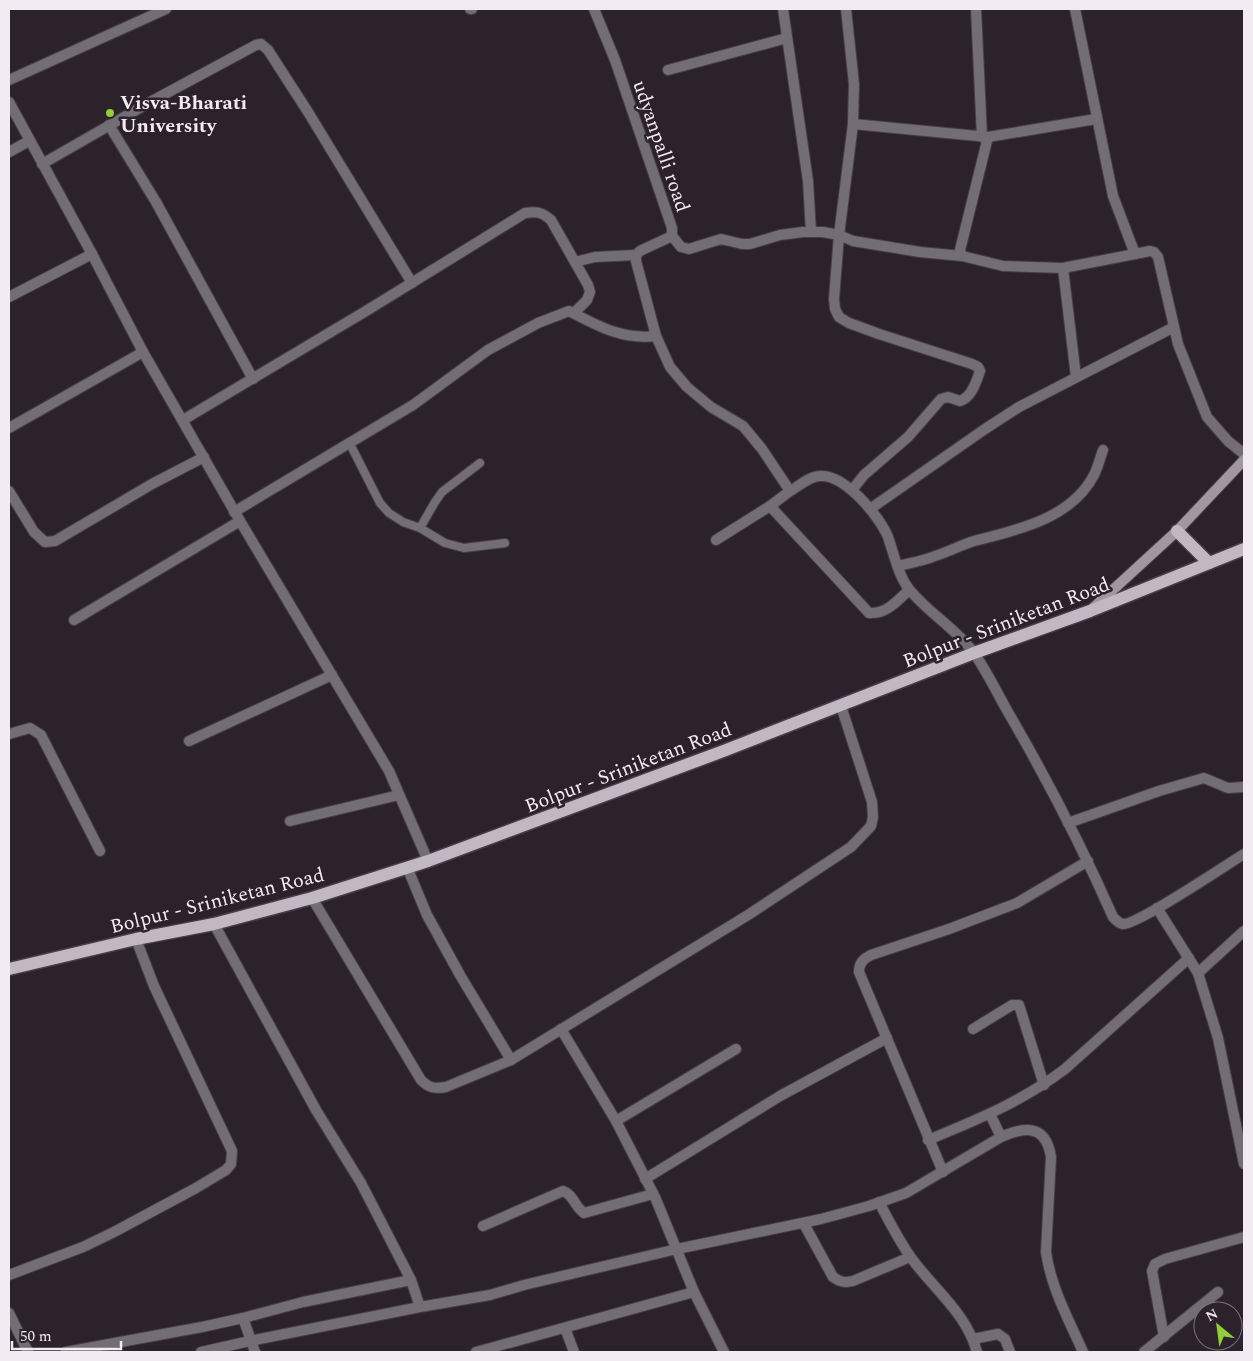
<svg xmlns="http://www.w3.org/2000/svg" width="1253" height="1361" font-family="Spectral,serif">
	<style>
		.lines { fill: none; stroke-linecap: round; stroke-linejoin: round }
		.lane-casing { stroke: #473e48; stroke-width: 10 }
		.street-casing { stroke: #473e48; stroke-width: 12 }
		.secondary-casing { stroke: #473e48; stroke-width: 12 }
		.primary-casing { stroke: #473e48; stroke-width: 15 }
		.lane { stroke: #736e74; stroke-width: 8 }
		.street { stroke: #736e74; stroke-width: 10 }
		.secondary { stroke: #9f98a0; stroke-width: 10 }
		.primary { stroke: #c1b8c2; stroke-width: 12 }
		.poi-dot { fill: #94cc3c; stroke: #2b222c; stroke-width: 2 }
		.labels { text-anchor: middle; stroke-width: 5; stroke-linejoin: round; paint-order: stroke }
		.poi-label { font-size: 20px; font-weight: bold; fill: #f2ecf2; stroke: #2b222c; text-anchor: start }
		.street-label { font-size: 20px; fill: #f2ecf2; stroke: #2b222c }
	</style>
	<rect width="100%" height="100%" fill="#2b222c"/>
	<g class="lines">
		<defs>
			<g id="lane">
				<path d="M349,442L380,503L389,513L403,522L420,528L445,543L464,548L505,543"/>
				<path d="M420,528L435,502L442,492L480,463"/>
			</g>
			<g id="street">
				<path d="M470,9H472"/>
				<path d="M594,9L615,60L672,228V236L640,251L636,255V261L656,336L670,367L687,387L711,407L743,426L762,449L790,491C799,486 810,476 820,476C845,474 880,517 888,537C894,554 898,575 909,589C928,613 956,628 974,653C988,673 999,697 1012,719C1049,783 1083,849 1113,917C1116,920 1118,923 1123,924C1137,925 1226,865 1244,854"/>
				<path d="M783,9L808,181L811,232"/>
				<path d="M846,9L854,84L853,124L988,137L960,250L962,256L1003,266L1063,268L1150,251L1154,252L1158,257L1178,344L1207,417L1228,441L1244,454"/>
				<path d="M976,9L982,137"/>
				<path d="M1075,9L1113,196L1135,254"/>
				<path d="M668,70L787,38"/>
				<path d="M9,80L166,9"/>
				<path d="M9,102L92,254L143,352L240,521L389,771L428,861"/>
				<path d="M109,125L156,202L253,379"/>
				<path d="M988,137L1096,119"/>
				<path d="M9,152L29,141"/>
				<path d="M42,164L152,101L256,45L261,44L268,50L308,112L412,283"/>
				<path d="M672,236L681,247L689,249L721,239L742,244H750L780,235L803,232H823L839,235L853,241L920,252L962,256"/>
				<path d="M575,262L595,257L636,255"/>
				<path d="M1063,268L1076,377"/>
				<path d="M9,297L92,254"/>
				<path d="M183,420L366,311L525,213C536,211 542,212 551,220L588,285L590,292L587,300L574,313"/>
				<path d="M9,428L143,352"/>
				<path d="M852,490L864,475L908,437L941,399L948,397L960,401C972,397 976,382 980,371L978,367L972,364L879,334L849,323L839,317L835,309L834,299L839,235L853,124"/>
				<path d="M9,491L34,532L45,542L55,541L152,484L204,457"/>
				<path d="M770,506L869,613C887,614 897,601 909,590"/>
				<path d="M870,509L985,429L1019,407L1174,327"/>
				<path d="M234,512L413,405L488,350L538,323L569,311C598,326 622,340 656,336"/>
				<path d="M716,540L770,506L790,491"/>
				<path d="M898,566C910,563 923,561 935,556C948,552 961,545 974,541C1017,530 1071,519 1094,475C1098,467 1100,458 1103,450"/>
				<path d="M74,620L240,521"/>
				<path d="M9,734L30,728L41,735L100,851"/>
				<path d="M189,741L332,675"/>
				<path d="M290,821L399,795"/>
				<path d="M1068,823L1159,791L1204,778L1228,788L1244,787"/>
				<path d="M407,867L427,915L460,975L511,1060"/>
				<path d="M312,898L421,1080C429,1088 434,1089 446,1087L511,1060L748,915L851,847L871,826L873,817L872,802L841,706"/>
				<path d="M1157,908L1198,973L1218,1038L1244,1164"/>
				<path d="M214,924L316,1110L361,1183L411,1280L420,1307"/>
				<path d="M1198,973L1244,931"/>
				<path d="M561,1029L616,1121L655,1197L694,1292L724,1352"/>
				<path d="M973,1029L1012,1005H1019L1044,1085"/>
				<path d="M990,1114L1001,1137"/>
				<path d="M616,1121L736,1049"/>
				<path d="M928,1140C979,1119 1021,1102 1065,1069L1189,958"/>
				<path d="M943,1172L859,972C859,963 863,959 871,955L949,929L1017,903L1088,861"/>
				<path d="M645,1179L780,1096L887,1038"/>
				<path d="M879,1202C889,1221 899,1241 912,1259C934,1289 967,1314 977,1352"/>
				<path d="M804,1224L833,1277C840,1282 845,1283 853,1281L910,1257"/>
				<path d="M483,1226L563,1191C573,1194 575,1207 584,1213L653,1194"/>
				<path d="M9,1275L83,1247L114,1232L196,1188L226,1170L231,1164L232,1151L154,986L136,939"/>
				<path d="M9,1313L28,1352"/>
				<path d="M243,1318L255,1352"/>
				<path d="M565,1328L574,1352"/>
				<path d="M1164,1337L1152,1271L1155,1264L1165,1259L1244,1237"/>
				<path d="M973,1339L998,1334L1005,1339L1010,1352"/>
				<path d="M66,1352L202,1327L243,1318L303,1302L411,1280"/>
				<path d="M201,1352L250,1341L420,1307L490,1295L524,1285L677,1249L821,1219L869,1206L906,1193L1001,1137C1026,1126 1046,1125 1051,1157L1046,1252C1051,1288 1069,1320 1083,1352"/>
				<path d="M476,1352L694,1292"/>
				<path d="M1144,1352L1218,1292"/>
			</g>
			<path id="secondary" d="M1092,609L1177,531L1244,460"/>
			<g id="primary">
				<path d="M1177,531L1209,563"/>
				<path d="M9,969L136,939L214,924L312,898L428,861L726,750L974,653L1090,611L1244,549"/>
			</g>
		</defs>
		<!-- lane casing -->
		<use href="#lane" class="lane-casing"/>
		<!-- street casing -->
		<use href="#street" class="street-casing"/>
		<!-- secondary casing -->
		<use href="#secondary" class="secondary-casing"/>
		<!-- primary casing -->
		<use href="#primary" class="primary-casing"/>
		<!-- lane -->
		<use href="#lane" class="lane"/>
		<!-- street -->
		<use href="#street" class="street"/>
		<!-- secondary -->
		<use href="#secondary" class="secondary"/>
		<!-- primary -->
		<use href="#primary" class="primary"/>
	</g>
	<!-- markers -->
	<circle class="poi-dot" cx="110" cy="113" r="5"/>
	<g class="labels">
		<!-- poi labels -->
		<g class="poi-label">
			<text x="120" y="109">Visva-Bharati<tspan x="120" dy="23">University</tspan></text>
		</g>
		<!-- street labels -->
		<g class="street-label">
			<text transform="translate(662 146) rotate(71)" y="7">udyanpalli road</text>
			<text transform="translate(1006 622) rotate(-21)" y="7">Bolpur - Sriniketan Road</text>
			<text transform="translate(628 767) rotate(-21)" y="7">Bolpur - Sriniketan Road</text>
			<text transform="translate(217 900) rotate(-14)" y="7">Bolpur - Sriniketan Road</text>
		</g>
	</g>
	<!-- border -->
	<rect width="1253" height="1361" fill="none" stroke="#f2ecf2" stroke-width="20"/>
	<!-- north arrow -->
	<g transform="translate(1218 1326) rotate(331)"><circle r="24" fill="#2b222c" stroke="#7b737b"/>
	<path d="M0-4L9 19L0 12L-9 19Z" fill="#94cc3c"/>
	<text y="-8" font-size="14" font-weight="bold" text-anchor="middle" fill="#f2ecf2">N</text>
	</g>
	<!-- scale -->
	<path d="M12 1341v8h109v-8" fill="none" stroke="#f2ecf2" stroke-width="2.5"/>
	<text x="20" y="1341" font-size="15" fill="#f2ecf2" stroke="#2b222c" stroke-width="4" paint-order="stroke">50 m</text>
</svg>
